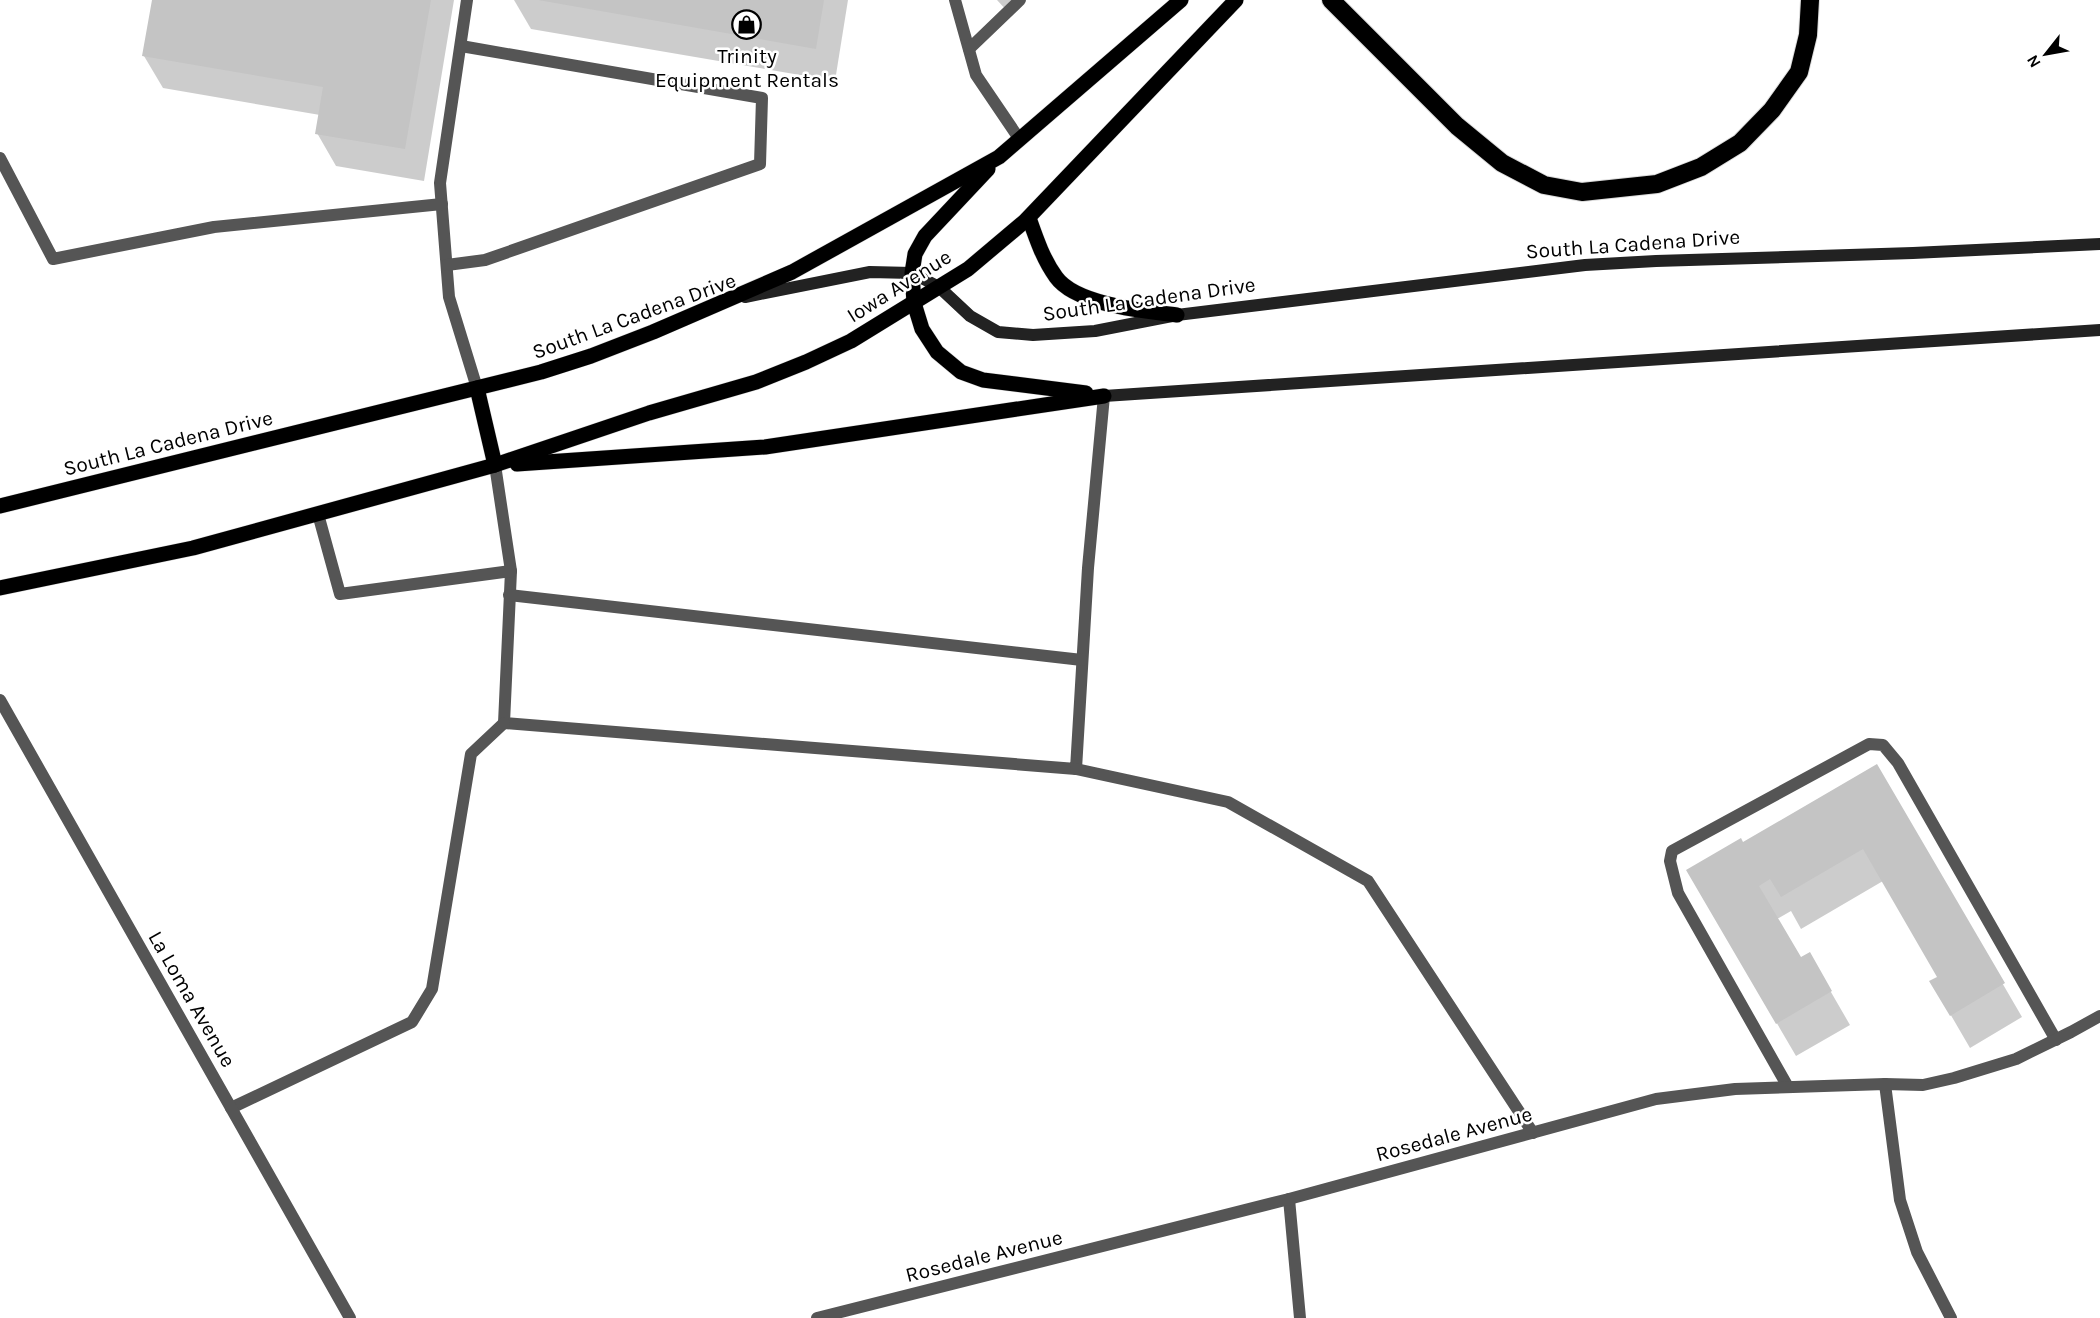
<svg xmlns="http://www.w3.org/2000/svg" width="2100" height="1318" font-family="Karla,sans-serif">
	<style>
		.shadow { fill: #0003 }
		.building { fill: #c4c4c4 }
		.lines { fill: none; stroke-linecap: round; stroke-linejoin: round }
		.primary-casing { stroke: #dbdbdb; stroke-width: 16 }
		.motorway-casing { stroke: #dbdbdb; stroke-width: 20 }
		.service { stroke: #555; stroke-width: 12 }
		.minor { stroke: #555; stroke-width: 12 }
		.secondary { stroke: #222; stroke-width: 12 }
		.primary { stroke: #000; stroke-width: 15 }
		.motorway { stroke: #000; stroke-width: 18 }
		.labels { text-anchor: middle; stroke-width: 5; stroke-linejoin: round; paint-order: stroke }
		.poi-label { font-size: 21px; fill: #000; stroke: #fff }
		.street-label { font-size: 21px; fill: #000; stroke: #fff }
	</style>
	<rect width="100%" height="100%" fill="#fff"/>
	<!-- shadow -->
	<g class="shadow">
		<path d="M153,0H454L424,181L336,166L317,133L320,115L163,88L144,56Z"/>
		<path d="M514,0H848L835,81L531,29Z"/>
		<path d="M997,0H1021L1008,12Z"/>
		<path d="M1876,766L2022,1017L1970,1048L1931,981L1939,977L1883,881L1801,929L1791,911L1777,919L1800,959L1809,954L1850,1025L1796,1056L1688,871L1743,843Z"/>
	</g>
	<!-- building -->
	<g class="building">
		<path d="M152,0H431L405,149L315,134L323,87L142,56Z"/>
		<path d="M538,0H824L816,49Z"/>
		<path d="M1877,764L2005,983L1950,1016L1929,981L1937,977L1863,849L1781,897L1770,879L1759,886L1801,957L1810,952L1832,991L1776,1024L1686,870L1741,838L1743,842Z"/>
	</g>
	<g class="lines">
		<defs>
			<g id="primary">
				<path d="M988,169L925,236L915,254L912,273L914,303L922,329L937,352L961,372L983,380L1086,393"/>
				<path d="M1029,218C1036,238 1043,259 1056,277C1076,305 1145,311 1177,315"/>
				<path d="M477,388L495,465"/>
				<path d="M517,464L765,447L1104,396"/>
				<path d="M0,506L541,372L591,356L653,332L792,272L999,157L1181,0"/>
				<path d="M0,588L193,548L495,465L649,413L756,382L806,362L851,341L968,269L1025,221L1236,0"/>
			</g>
			<path id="motorway" d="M1331,0L1457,126L1502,163L1544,185L1582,192L1657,184L1701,167L1740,143L1772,110L1799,72L1808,35L1810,0"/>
		</defs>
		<!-- primary casing -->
		<use href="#primary" class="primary-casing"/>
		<!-- motorway casing -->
		<use href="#motorway" class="motorway-casing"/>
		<!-- service -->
		<g class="service">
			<path d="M467,0L440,183L449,297L477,388"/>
			<path d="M955,0L976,75L1020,140"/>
			<path d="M969,49L1020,0"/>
			<path d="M0,158L53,259L214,227L442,204"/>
			<path d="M447,265L485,260L760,164L762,98L461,46"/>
			<path d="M495,465L511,571L504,723L1076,769L1088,568L1104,396"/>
			<path d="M318,514L340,594L511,571"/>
			<path d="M509,595L1082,660"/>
			<path d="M1076,769L1228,802L1368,881L1533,1133"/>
			<path d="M1788,1087L1678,893L1670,861L1672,851L1869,744L1883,745L1898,763L2056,1040"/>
			<path d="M231,1108L412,1022L432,989L471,754L504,723"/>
		</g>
		<!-- minor -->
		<g class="minor">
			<path d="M0,700L350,1318"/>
			<path d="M1885,1084L1900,1200L1917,1252L1951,1318"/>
			<path d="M1289,1199L1300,1318"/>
			<path d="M817,1318L1289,1199L1656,1099L1735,1089L1885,1084L1923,1085L1954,1078L2016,1059L2071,1032L2100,1016"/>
		</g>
		<!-- secondary -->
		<g class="secondary">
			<path d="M745,297L870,272L912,273L939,287L970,316L998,332L1033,335L1095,331L1177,315L1585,265L1656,261L1913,253L2100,244"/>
			<path d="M1104,396L2100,330"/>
		</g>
		<!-- primary -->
		<use href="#primary" class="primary"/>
		<!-- motorway -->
		<use href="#motorway" class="motorway"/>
	</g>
	<!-- icons -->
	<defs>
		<symbol id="shop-ring" viewBox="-11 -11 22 22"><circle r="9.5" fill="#fff" stroke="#000" stroke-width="1.5"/><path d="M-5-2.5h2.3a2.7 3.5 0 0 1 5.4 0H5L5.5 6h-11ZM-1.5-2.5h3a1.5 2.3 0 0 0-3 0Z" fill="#000"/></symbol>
	</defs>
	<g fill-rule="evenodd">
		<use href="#shop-ring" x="730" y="8" width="33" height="33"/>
	</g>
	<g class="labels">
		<!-- poi labels -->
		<g class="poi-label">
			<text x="747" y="63">Trinity<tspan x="747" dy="24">Equipment Rentals</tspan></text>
		</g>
		<!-- street labels -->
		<g class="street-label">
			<text transform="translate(1633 244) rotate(-4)" y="7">South La Cadena Drive</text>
			<text transform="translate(899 286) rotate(-32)" y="7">Iowa Avenue</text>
			<text transform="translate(1149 299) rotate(-8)" y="7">South La Cadena Drive</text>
			<text transform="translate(634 316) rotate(-20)" y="7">South La Cadena Drive</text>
			<text transform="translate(168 443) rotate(-14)" y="7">South La Cadena Drive</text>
			<text transform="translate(192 999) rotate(60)" y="7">La Loma Avenue</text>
			<text transform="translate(1454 1134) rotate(-15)" y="7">Rosedale Avenue</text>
			<text transform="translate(984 1256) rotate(-14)" y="7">Rosedale Avenue</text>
		</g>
	</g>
	<!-- north arrow -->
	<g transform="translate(2046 54) rotate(239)" stroke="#ffffff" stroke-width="4.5" paint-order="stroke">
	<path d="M0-4.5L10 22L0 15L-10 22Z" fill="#000000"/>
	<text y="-9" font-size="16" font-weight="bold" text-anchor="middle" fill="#000000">N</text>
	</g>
</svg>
